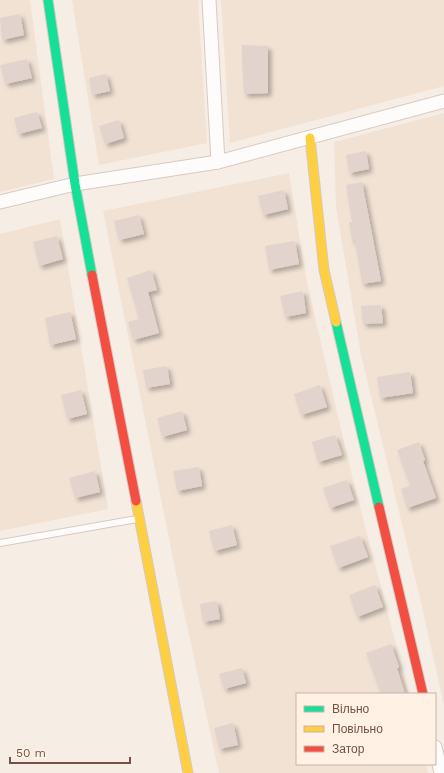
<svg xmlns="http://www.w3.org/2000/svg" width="444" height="773" font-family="'Work Sans',sans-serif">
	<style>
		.residential { fill: #f2e2d4 }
		.building { fill: #e2d4cc; filter: url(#shadow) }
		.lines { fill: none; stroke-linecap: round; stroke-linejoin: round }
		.lane-casing { stroke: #d7cac3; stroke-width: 8 }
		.street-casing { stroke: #d7cac3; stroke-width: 15 }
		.fast-casing { stroke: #d6c9c1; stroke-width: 11 }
		.slow-casing { stroke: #d6c9c1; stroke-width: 11 }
		.jam-casing { stroke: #d6c9c1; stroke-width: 11 }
		.lane { stroke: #fefcfb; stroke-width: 6 }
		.street { stroke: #fefcfb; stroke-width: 13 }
		.fast { stroke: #16e098; stroke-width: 9 }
		.slow { stroke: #ffcf43; stroke-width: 9 }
		.jam { stroke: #f24e42; stroke-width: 9 }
	</style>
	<defs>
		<filter id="shadow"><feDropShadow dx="3.5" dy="3.5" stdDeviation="2" flood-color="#0004"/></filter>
	</defs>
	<rect width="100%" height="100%" fill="#f6ede4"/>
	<!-- residential -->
	<g class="residential">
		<path d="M0,0H30L54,179L0,192Z"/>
		<path d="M72,0H198L207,143L99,165Z"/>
		<path d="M221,0H444V86L230,143Z"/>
		<path d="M444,113V705L419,594L361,355L336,207L334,142Z"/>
		<path d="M289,173L307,283L352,476L409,694H297V764H426L428,773H219L182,603L103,211Z"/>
		<path d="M60,219L108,509L0,531V234Z"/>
	</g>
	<!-- building -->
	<g class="building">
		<path d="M20,14L24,35L2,40L0,18Z"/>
		<path d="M242,45L268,46V93L244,94L242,60Z"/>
		<path d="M27,59L32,78L5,84L0,65Z"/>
		<path d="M106,74L110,91L92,95L89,78Z"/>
		<path d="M37,112L42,128L18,134L14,118Z"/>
		<path d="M119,120L124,138L105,144L99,126Z"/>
		<path d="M366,151L369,169L349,173L346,155Z"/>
		<path d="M362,182L381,281L362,284L355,241H352L349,222H352L346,185Z"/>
		<path d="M284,190L288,209L263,215L258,196Z"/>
		<path d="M139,215L144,234L119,240L114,221Z"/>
		<path d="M57,236L63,259L39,266L33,242Z"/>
		<path d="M295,241L299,264L269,270L265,246Z"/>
		<path d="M151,270L157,290L148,292L159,333L133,340L128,322L139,319L127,278Z"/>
		<path d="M303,291L306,313L285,317L280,296Z"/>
		<path d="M381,305L383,323L363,324L361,306Z"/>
		<path d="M70,312L76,339L50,345L45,318Z"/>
		<path d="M167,366L170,384L146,388L143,370Z"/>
		<path d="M410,372L413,393L380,398L377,377Z"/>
		<path d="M320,385L327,407L301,415L294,394Z"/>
		<path d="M81,390L87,414L67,419L61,395Z"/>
		<path d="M182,411L187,430L162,437L157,418Z"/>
		<path d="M335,435L342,455L318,462L312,442Z"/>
		<path d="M419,442L425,460L423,461L436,498L407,508L401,489L410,486L397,450Z"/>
		<path d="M199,467L202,486L177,491L173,471Z"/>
		<path d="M95,471L100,492L75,498L69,478Z"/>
		<path d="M347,480L354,500L330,508L323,488Z"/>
		<path d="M232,525L237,545L214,551L209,531Z"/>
		<path d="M360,536L368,557L338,568L330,546Z"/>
		<path d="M375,585L383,607L357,617L349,595Z"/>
		<path d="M217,601L220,619L203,622L200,604Z"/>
		<path d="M391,644L399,667L397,668L405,694H381L366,653Z"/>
		<path d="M242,668L246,683L224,689L219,674Z"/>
		<path d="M233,723L238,745L219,749L214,728Z"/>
	</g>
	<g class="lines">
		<defs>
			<path id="lane" d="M0,543L137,519"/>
			<g id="street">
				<path d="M209,0L218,162"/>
				<path d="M0,202L75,184L218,162L444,101"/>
				<path d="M435,747L441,773"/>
			</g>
			<g id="fast">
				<path d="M48,0L75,184L92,275"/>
				<path d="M336,322L379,507"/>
			</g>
			<g id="slow">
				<path d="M310,138L324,270L336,322"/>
				<path d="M136,501L188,773"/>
			</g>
			<g id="jam">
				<path d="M92,275L136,501"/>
				<path d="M379,507L423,694"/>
			</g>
		</defs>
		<!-- lane casing -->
		<use href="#lane" class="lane-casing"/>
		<!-- street casing -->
		<use href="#street" class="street-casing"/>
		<!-- fast casing -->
		<use href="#fast" class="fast-casing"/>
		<!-- slow casing -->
		<use href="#slow" class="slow-casing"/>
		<!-- jam casing -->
		<use href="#jam" class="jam-casing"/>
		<!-- lane -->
		<use href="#lane" class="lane"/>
		<!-- street -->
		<use href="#street" class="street"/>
		<!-- fast -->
		<use href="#fast" class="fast"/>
		<!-- slow -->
		<use href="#slow" class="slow"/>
		<!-- jam -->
		<use href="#jam" class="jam"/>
	</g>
	<!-- legend -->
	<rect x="296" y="693" width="140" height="72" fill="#fff2e5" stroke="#c7b2a5"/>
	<rect x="304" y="706" width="20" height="6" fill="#16e098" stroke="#c7b2a5"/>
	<text x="332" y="713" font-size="12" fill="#745145">Вільно</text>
	<rect x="304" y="726" width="20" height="6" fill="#ffcf43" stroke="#c7b2a5"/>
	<text x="332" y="733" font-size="12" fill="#745145">Повільно</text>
	<rect x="304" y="746" width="20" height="6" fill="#f24e42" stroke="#c7b2a5"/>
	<text x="332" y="753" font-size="12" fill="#745145">Затор</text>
	<!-- scale -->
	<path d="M10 757v6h120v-6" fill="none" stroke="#745145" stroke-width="2"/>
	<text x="16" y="757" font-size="12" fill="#745145" stroke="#fff2e5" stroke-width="3" paint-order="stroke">50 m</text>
</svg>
